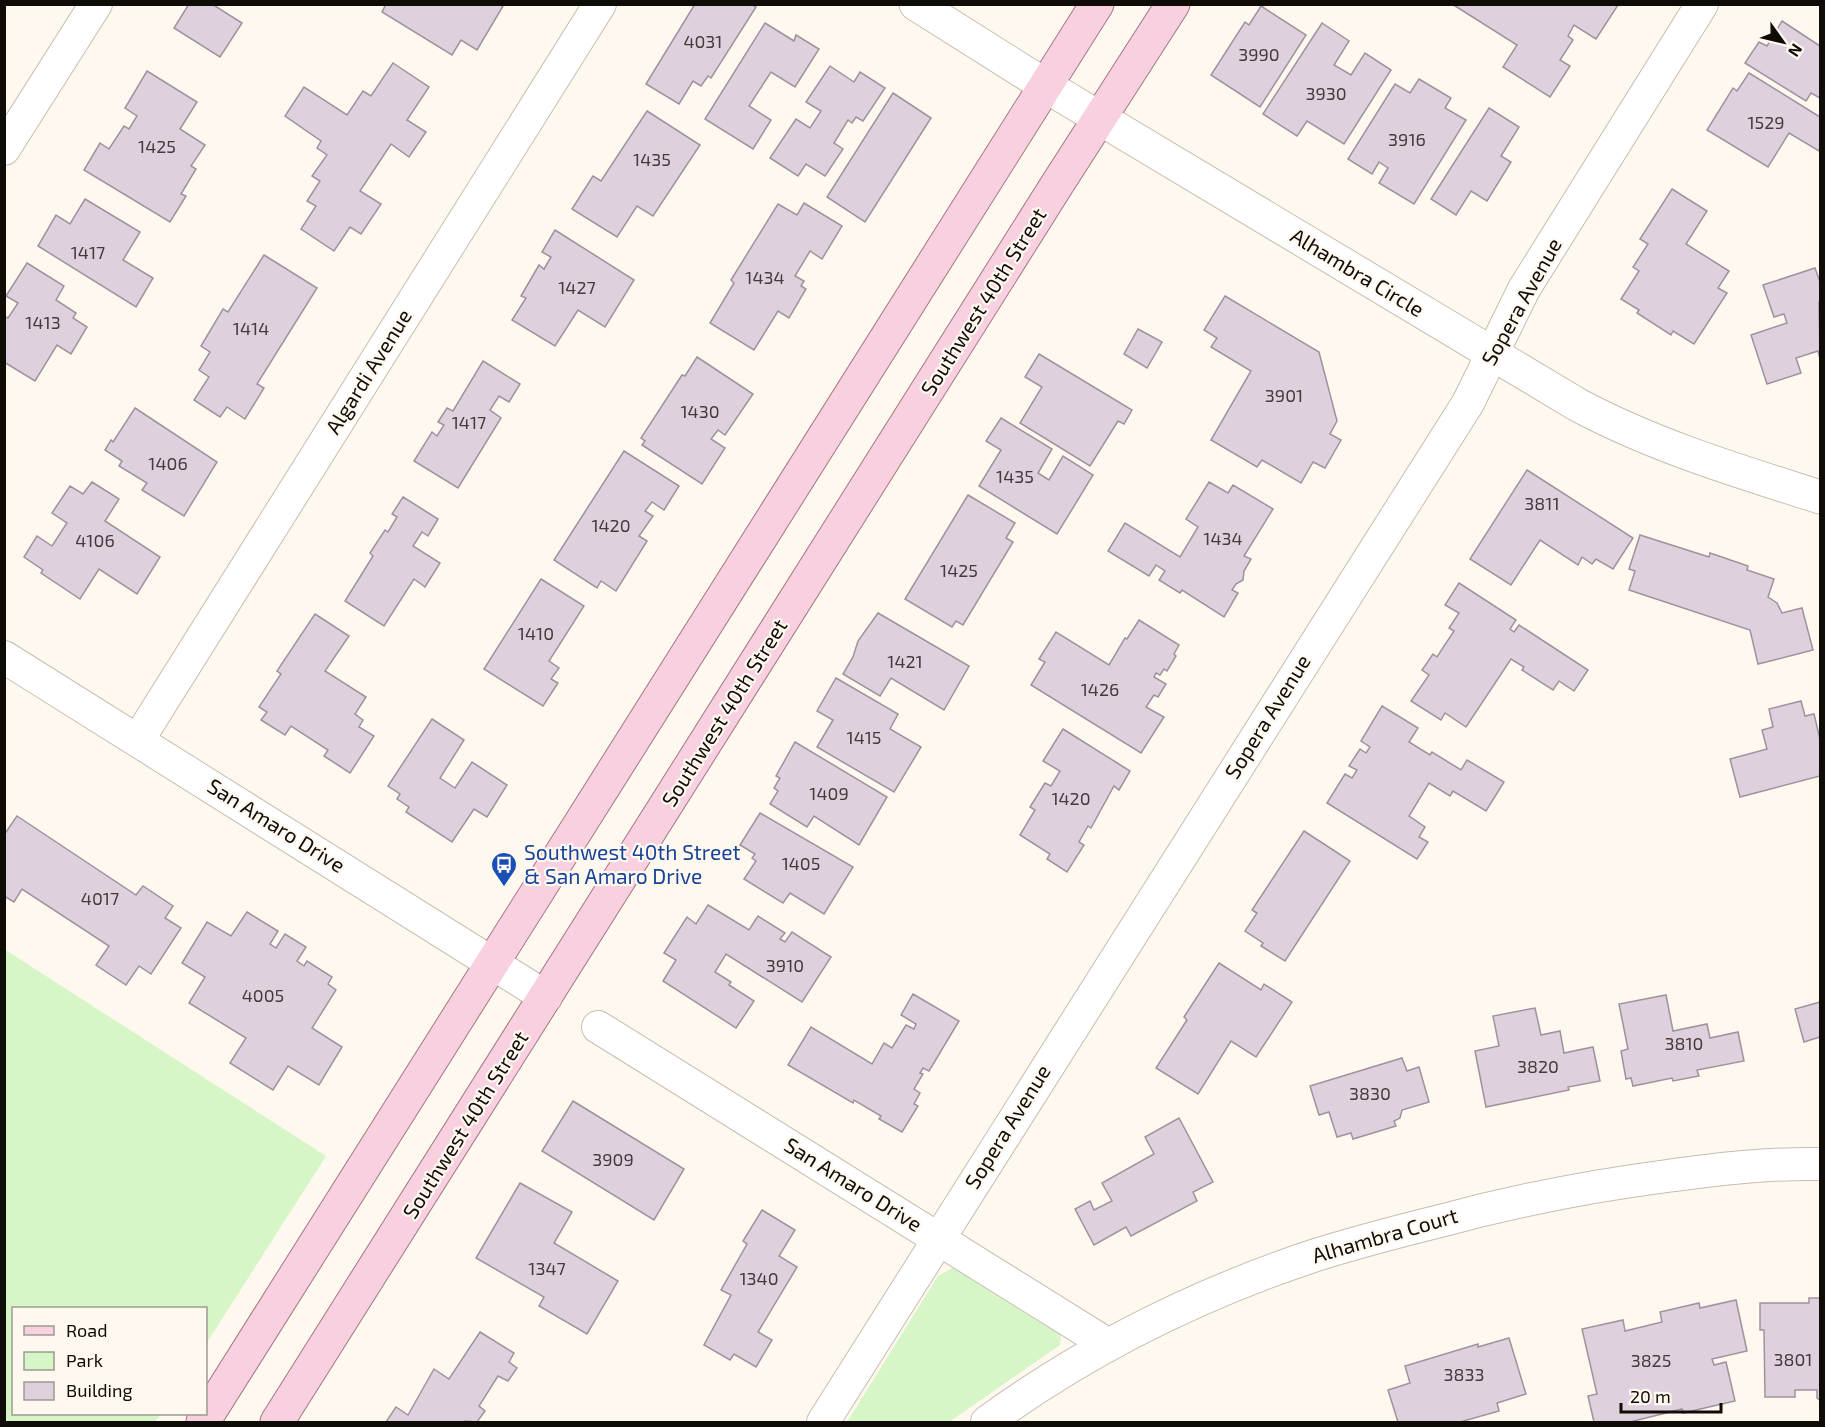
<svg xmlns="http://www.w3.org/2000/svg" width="1825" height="1427" font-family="'Exo 2',sans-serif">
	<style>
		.green { fill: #d6f6c7 }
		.building { fill: #ded1dd; stroke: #9f929e; stroke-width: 1.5 }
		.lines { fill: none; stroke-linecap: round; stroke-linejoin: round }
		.minor-casing { stroke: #c8bdb0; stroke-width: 34 }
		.tertiary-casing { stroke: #c8bdb0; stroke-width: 35 }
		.primary-casing { stroke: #a37685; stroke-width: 35 }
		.minor { stroke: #fff; stroke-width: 32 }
		.tertiary { stroke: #fff; stroke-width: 33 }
		.primary { stroke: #f8d0df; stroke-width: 33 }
		.labels { text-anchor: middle; stroke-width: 4.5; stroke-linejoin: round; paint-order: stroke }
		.number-label { font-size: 18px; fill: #433c3c }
		.street-label { font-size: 21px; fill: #0f0b07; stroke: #fef8ef }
		.transit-label { font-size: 21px; fill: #164399; stroke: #fef8ef; text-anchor: start }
	</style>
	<rect width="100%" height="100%" fill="#fef8ef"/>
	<!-- green -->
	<g class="green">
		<path d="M4,949L326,1156L206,1344V1308H14V1414H161L155,1422H5Z"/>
		<path d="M956,1266L1061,1332L1060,1345L949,1422H847L938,1276Z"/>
	</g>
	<!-- building -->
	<g class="building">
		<path d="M189,4H212L242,23L220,57L174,28Z"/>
		<path d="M386,4H501L503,6L477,50L461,40L452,55L382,12Z"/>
		<path d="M695,4H751L756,7L711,78L708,76L701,86L693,81L679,104L646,84Z"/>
		<path d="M1452,4L1501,5H1618L1596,39L1574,25L1568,36L1573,40L1560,60L1570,66L1550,97L1503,67L1517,45Z"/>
		<path d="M1261,6L1306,35L1260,107L1211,75L1245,22L1249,25Z"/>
		<path d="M1782,21L1820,46V98L1811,93L1806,101L1745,63L1759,42L1767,46Z"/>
		<path d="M765,23L794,41L796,35L819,49L795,87L771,72L749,106L771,120L753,149L705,119Z"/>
		<path d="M1322,23L1349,41L1334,65L1351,75L1365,53L1391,70L1344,144L1307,121L1297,136L1263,114Z"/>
		<path d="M393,63L429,87L407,120L426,132L409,157L391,144L360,191L381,204L361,234L350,227L334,251L301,229L316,206L307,201L320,181L312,176L327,155L317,148L321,141L285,116L304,87L347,115L363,91L371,96Z"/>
		<path d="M830,66L854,82L860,72L885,88L863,121L856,117L852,123L848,120L834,143L843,149L825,176L806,164L798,176L770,158L796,119L810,128L821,111L806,102Z"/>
		<path d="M147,71L197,102L180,129L205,145L191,166L196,169L181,194L186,196L170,222L84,170L100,143L109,149L124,126L129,129L137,116L125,108Z"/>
		<path d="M1749,73L1820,117V148L1819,151L1789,133L1768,167L1707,130L1733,88L1737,91Z"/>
		<path d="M1419,79L1451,98L1445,108L1466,120L1414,204L1379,183L1388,168L1379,162L1372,174L1348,159L1395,84L1410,93Z"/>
		<path d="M893,93L931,118L865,222L827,197Z"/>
		<path d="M1489,108L1519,127L1501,156L1511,162L1487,201L1471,191L1456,215L1431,199Z"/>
		<path d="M647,111L700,145L653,216L637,206L617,237L572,209L593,176L601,181Z"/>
		<path d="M1672,189L1707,211L1686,244L1729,271L1718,288L1727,293L1694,344L1673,331L1671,335L1637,313L1639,310L1621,299L1639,271L1633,267L1648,244L1640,239Z"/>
		<path d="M85,199L140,232L123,260L153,278L136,307L38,246L56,215L70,224Z"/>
		<path d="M804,203L842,226L822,259L810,251L795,276L804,281L801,286L806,289L789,318L778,311L754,350L710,323L734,283L731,280L778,204L797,215Z"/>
		<path d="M555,230L634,280L605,327L578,310L555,346L512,320L526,298L521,296L539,265L544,269L551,257L542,252Z"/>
		<path d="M264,255L317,288L257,384L264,388L245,419L227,407L220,417L194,400L209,377L199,370L210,352L201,346L223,309L228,312Z"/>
		<path d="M27,263L64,286L56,300L76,313L73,318L87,327L71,354L57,345L35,381L4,362V316L8,318L18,303L6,296Z"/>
		<path d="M1815,268L1820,282V302H1819L1820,359L1818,351L1796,358L1801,373L1767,384L1751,335L1787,323L1784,314L1774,317L1763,285Z"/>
		<path d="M1225,296L1319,352L1337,421L1330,434L1341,440L1325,468L1313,462L1301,483L1262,460L1257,467L1211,440L1251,371L1211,347L1217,338L1204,330Z"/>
		<path d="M1138,329L1162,342L1147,368L1124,354Z"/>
		<path d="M1039,354L1132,410L1124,424L1118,421L1090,466L1020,423L1042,387L1025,377Z"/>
		<path d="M697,357L753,394L725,435L718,430L711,439L725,448L702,484L642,445L645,441L641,438L682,375L685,376Z"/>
		<path d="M483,361L520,384L509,402L499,396L490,410L501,418L458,488L414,461L432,432L437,436L444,425L438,422L447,408L453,411Z"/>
		<path d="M135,408L217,462L184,516L142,490L147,483L119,466L122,461L105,450L111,440L113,442Z"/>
		<path d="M1001,418L1052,449L1038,473L1049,480L1063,456L1093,475L1057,534L979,486L1001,450L986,441Z"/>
		<path d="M624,451L679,486L664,510L652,502L645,511L653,516L639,536L647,541L616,591L601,581L597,588L554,560Z"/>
		<path d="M1527,470L1633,538L1613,569L1596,559L1592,564L1582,557L1578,565L1540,540L1511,585L1470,559Z"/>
		<path d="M92,482L119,499L105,521L160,557L137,594L99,569L80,599L41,573L43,570L24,557L37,536L52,546L67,523L52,513L70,486L83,494Z"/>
		<path d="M1209,482L1228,493L1233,485L1273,509L1244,556L1251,559L1244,571L1243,580L1236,584L1232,590L1238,593L1224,617L1182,590L1180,593L1159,580L1165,571L1156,565L1149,576L1108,551L1125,523L1180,557L1198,527L1186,519Z"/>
		<path d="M968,495L1015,523L1006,538L1013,542L963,625L956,621L952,627L905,599Z"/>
		<path d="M403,497L438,519L428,536L422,532L413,546L440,563L425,587L414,579L384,626L345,601L373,556L370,553L385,530L388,532L397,517L392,514Z"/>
		<path d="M1640,535L1709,557L1710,553L1748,566L1747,570L1774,579L1768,597L1777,603L1782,613L1802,608L1813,650L1758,664L1750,630L1629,590L1635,571L1629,569Z"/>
		<path d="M541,579L584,606L549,661L559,668L551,679L558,683L543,706L484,669Z"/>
		<path d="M1459,583L1516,620L1510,629L1514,632L1519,625L1588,670L1574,691L1559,681L1553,690L1522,670L1524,667L1511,659L1466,727L1445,713L1441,720L1411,701L1429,675L1422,670L1433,654L1437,657L1454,631L1449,628L1459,613L1445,605Z"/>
		<path d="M878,613L969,666L944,710L891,678L880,696L843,674L853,657L858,641Z"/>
		<path d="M315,614L349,636L325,671L366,697L355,714L363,720L359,727L374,736L350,773L324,756L328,750L291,726L285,735L261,720L267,712L259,707L281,674L277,671Z"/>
		<path d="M1139,620L1179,645L1174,654L1176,656L1167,671L1164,669L1160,675L1156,673L1154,677L1166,684L1158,697L1154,695L1146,707L1164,717L1141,753L1031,685L1045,662L1039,659L1056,632L1109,665L1125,638L1127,639Z"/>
		<path d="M836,678L898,714L890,729L921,747L894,792L817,747L833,720L817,711Z"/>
		<path d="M1801,701L1805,716L1814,714L1820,739V776L1740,797L1730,759L1767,749L1762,730L1773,727L1769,709Z"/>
		<path d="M1382,706L1418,728L1409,742L1430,755L1432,752L1461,770L1467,760L1504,782L1486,811L1453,791L1450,796L1429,783L1409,816L1425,827L1419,837L1428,842L1417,859L1327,803L1345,774L1352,778L1357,770L1349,766L1360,749L1366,753L1370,747L1361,741Z"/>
		<path d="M432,719L464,740L440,778L455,788L472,762L507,785L487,817L474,809L452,842L406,812L409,807L397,799L400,794L388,786Z"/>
		<path d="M1063,729L1130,771L1119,790L1114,786L1091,828L1088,826L1079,842L1084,845L1067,872L1047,859L1050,854L1020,835L1035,810L1030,807L1045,783L1051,786L1060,771L1043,761Z"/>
		<path d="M795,742L887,797L859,845L814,816L807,827L770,804L778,791L774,788L780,778L776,776Z"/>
		<path d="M760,813L853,867L824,914L790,893L783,903L744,879L756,861L752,858L755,854L740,845Z"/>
		<path d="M17,816L136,895L143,886L173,906L165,918L181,928L151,974L139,966L126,985L96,965L109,946L22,889L14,902L4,896V835Z"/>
		<path d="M1304,831L1350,861L1285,961L1261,946L1263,943L1245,931L1257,913L1252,910Z"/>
		<path d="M708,905L749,930L758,916L785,933L780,939L785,942L792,932L831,957L802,1002L726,954L715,972L731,982L729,985L754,1001L736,1028L663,981L676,960L664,953L687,917L696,924Z"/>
		<path d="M247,912L278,931L270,944L276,948L285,934L306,947L297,961L304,966L307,961L332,977L328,984L336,990L312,1028L342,1047L319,1085L288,1066L273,1090L230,1063L246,1038L189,1003L205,977L182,963L207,922L231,936Z"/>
		<path d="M1219,963L1261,990L1264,984L1292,1002L1256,1057L1231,1041L1198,1094L1156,1068L1187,1020L1184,1017Z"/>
		<path d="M913,994L959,1021L929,1071L923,1068L920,1073L923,1074L914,1089L920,1093L914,1104L918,1106L902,1132L879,1119L881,1116L854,1100L853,1103L788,1065L811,1027L872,1064L884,1043L892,1048L906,1025L914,1029L916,1024L901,1015Z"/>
		<path d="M1666,995L1673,1031L1707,1024L1710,1038L1738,1032L1744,1061L1697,1070L1699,1076L1673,1081L1672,1078L1633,1086L1631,1078L1626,1079L1621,1051L1628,1049L1619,1004Z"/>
		<path d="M1820,1002V1037L1804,1042L1795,1009Z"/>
		<path d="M1535,1008L1541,1035L1560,1031L1564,1053L1593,1047L1600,1081L1568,1087L1569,1090L1486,1107L1475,1051L1499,1046L1493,1016Z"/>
		<path d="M1402,1058L1407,1071L1419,1067L1429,1102L1402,1110L1400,1118L1394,1121L1396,1126L1353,1139L1351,1133L1337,1137L1329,1112L1319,1115L1310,1086Z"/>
		<path d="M573,1101L684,1169L654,1220L542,1151Z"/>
		<path d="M1179,1118L1213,1182L1193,1192L1197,1201L1131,1236L1126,1227L1094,1245L1075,1209L1090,1201L1094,1210L1112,1201L1102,1183L1154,1154L1145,1137Z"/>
		<path d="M520,1183L572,1212L554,1243L618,1281L587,1334L539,1306L544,1297L476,1258Z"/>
		<path d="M762,1210L795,1230L779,1256L797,1267L758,1332L772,1340L756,1367L734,1354L730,1360L704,1345L731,1295L721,1290L747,1244L743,1241Z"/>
		<path d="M1809,1298H1820V1400L1817,1398V1390H1795V1397H1765L1764,1330H1760V1303H1809Z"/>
		<path d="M1736,1300L1747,1351L1712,1359L1714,1365L1726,1362L1735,1401L1683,1413L1682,1409L1630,1422H1594L1588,1396L1597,1394L1582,1329L1623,1320L1625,1331L1662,1322L1660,1312L1699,1303L1700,1308Z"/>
		<path d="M480,1332L514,1353L509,1362L517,1368L508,1381L498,1376L479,1406L485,1411L477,1422L465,1421L464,1422H386L396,1407L408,1415L434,1369L449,1379Z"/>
		<path d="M1509,1338L1526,1394L1497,1403L1499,1411L1460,1422H1398L1388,1390L1410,1383L1405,1366L1478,1344V1347Z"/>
	</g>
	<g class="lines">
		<defs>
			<g id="minor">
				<path d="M4,149L96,4"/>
				<path d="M4,657L546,997"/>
				<path d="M138,740L600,4"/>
				<path d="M598,1027L1107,1344"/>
				<path d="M823,1422L1468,403L1524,289L1702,4"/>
				<path d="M987,1422C1086,1350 1196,1295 1313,1256C1356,1242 1400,1231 1444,1220C1518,1200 1591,1186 1667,1176C1718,1169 1769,1163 1820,1164"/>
			</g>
			<path id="tertiary" d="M916,4L1046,86L1578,405C1655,446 1738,471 1820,497"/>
			<g id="primary">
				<path d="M203,1422L1097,4"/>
				<path d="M277,1422L1058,183L1173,4"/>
			</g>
		</defs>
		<!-- minor casing -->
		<use href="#minor" class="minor-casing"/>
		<!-- tertiary casing -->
		<use href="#tertiary" class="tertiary-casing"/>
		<!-- primary casing -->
		<use href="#primary" class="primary-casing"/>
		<!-- minor -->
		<use href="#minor" class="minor"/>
		<!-- tertiary -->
		<use href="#tertiary" class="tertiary"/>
		<!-- primary -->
		<use href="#primary" class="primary"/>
	</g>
	<!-- icons -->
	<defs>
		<symbol id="bus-pin" viewBox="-11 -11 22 30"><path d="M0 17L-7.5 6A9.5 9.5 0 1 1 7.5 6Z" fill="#1a4fb4" stroke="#fef8ef"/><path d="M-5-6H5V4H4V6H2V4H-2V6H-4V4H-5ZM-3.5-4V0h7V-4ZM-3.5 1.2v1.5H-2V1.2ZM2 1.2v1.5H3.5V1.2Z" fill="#fff"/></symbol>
	</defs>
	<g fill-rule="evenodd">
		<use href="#bus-pin" x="489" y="850" width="30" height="40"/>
	</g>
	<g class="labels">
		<!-- number labels -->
		<g class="number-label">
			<text x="703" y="48">4031</text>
			<text x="1259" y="61">3990</text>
			<text x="1326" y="100">3930</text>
			<text x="1766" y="129">1529</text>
			<text x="1407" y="146">3916</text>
			<text x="157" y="153">1425</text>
			<text x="652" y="166">1435</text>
			<text x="88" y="259">1417</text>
			<text x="765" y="284">1434</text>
			<text x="577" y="294">1427</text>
			<text x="43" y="329">1413</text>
			<text x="251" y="335">1414</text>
			<text x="1284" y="402">3901</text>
			<text x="700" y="418">1430</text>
			<text x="469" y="429">1417</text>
			<text x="168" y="470">1406</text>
			<text x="1015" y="483">1435</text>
			<text x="1542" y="510">3811</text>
			<text x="611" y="532">1420</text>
			<text x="1223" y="545">1434</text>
			<text x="95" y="547">4106</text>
			<text x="959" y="577">1425</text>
			<text x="536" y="640">1410</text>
			<text x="905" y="668">1421</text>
			<text x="1100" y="696">1426</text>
			<text x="864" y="744">1415</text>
			<text x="829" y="800">1409</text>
			<text x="1071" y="805">1420</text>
			<text x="801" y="870">1405</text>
			<text x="100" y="905">4017</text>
			<text x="785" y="972">3910</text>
			<text x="263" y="1002">4005</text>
			<text x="1684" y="1050">3810</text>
			<text x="1538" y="1073">3820</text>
			<text x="1370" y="1100">3830</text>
			<text x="613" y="1166">3909</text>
			<text x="547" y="1275">1347</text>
			<text x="759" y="1285">1340</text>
			<text x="1793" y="1366">3801</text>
			<text x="1651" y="1367">3825</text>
			<text x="1464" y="1381">3833</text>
		</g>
		<!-- street labels -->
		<g class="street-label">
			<text transform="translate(1357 273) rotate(31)" y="7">Alhambra Circle</text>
			<text transform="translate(984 302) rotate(-58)" y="7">Southwest 40th Street</text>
			<text transform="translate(1522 302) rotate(-61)" y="7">Sopera Avenue</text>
			<text transform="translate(369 372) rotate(-58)" y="7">Algardi Avenue</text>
			<text transform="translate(725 713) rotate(-58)" y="7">Southwest 40th Street</text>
			<text transform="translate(1268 717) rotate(-58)" y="7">Sopera Avenue</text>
			<text transform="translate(276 826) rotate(32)" y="7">San Amaro Drive</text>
			<text transform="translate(466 1125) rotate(-58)" y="7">Southwest 40th Street</text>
			<text transform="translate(1008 1127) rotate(-58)" y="7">Sopera Avenue</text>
			<text transform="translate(853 1185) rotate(32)" y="7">San Amaro Drive</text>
			<text transform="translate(1385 1236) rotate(-16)" y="7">Alhambra Court</text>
		</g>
		<!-- transit labels -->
		<g class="transit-label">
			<text x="524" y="860">Southwest 40th Street<tspan x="524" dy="24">&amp; San Amaro Drive</tspan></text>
		</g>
	</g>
	<!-- border -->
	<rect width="1825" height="1427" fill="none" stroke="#0f0b07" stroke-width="12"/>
	<!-- legend -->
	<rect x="12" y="1307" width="195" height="108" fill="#fef8ef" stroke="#9e9992" stroke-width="1.5"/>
	<rect x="24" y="1326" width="30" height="9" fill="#f8d0df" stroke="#9e9992" stroke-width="1.5"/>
	<text x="66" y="1337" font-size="18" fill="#0f0b07">Road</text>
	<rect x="24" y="1352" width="30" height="18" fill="#d6f6c7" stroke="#9e9992" stroke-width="1.5"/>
	<text x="66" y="1367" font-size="18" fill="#0f0b07">Park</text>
	<rect x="24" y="1382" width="30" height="18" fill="#ded1dd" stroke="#9e9992" stroke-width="1.5"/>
	<text x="66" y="1397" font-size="18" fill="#0f0b07">Building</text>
	<!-- north arrow -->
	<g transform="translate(1783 42) rotate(124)" stroke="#fef8ef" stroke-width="4.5" paint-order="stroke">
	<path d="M0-4.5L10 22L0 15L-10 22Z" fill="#0f0b07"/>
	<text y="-9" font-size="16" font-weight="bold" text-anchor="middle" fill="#0f0b07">N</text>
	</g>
	<!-- scale -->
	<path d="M1621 1403v9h100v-9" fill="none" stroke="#0f0b07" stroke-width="3"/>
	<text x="1630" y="1403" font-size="18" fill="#0f0b07" stroke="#fef8ef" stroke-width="4.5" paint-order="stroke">20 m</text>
</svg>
